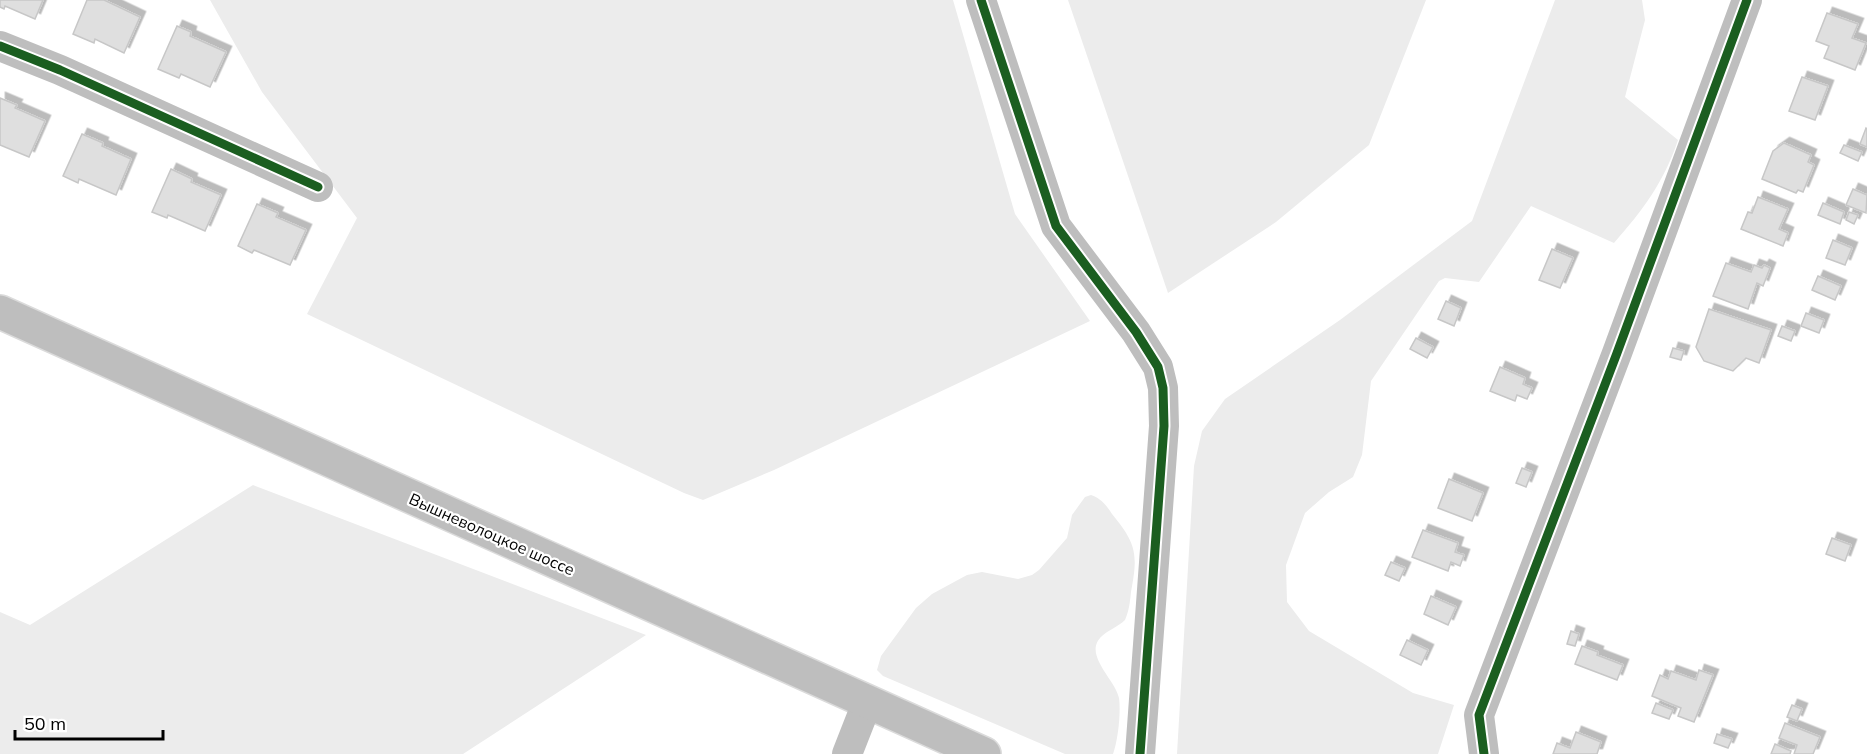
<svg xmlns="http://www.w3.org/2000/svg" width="1867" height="754" font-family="Mulish,sans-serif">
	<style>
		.green { fill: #ececec }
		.building { fill: #dfdfdf; stroke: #c7c7c7; stroke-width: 1.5; filter: url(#shadow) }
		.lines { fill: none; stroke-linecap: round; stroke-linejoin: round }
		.major-casing { stroke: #dbdbdb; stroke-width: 36 }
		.minor { stroke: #bebebe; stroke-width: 30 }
		.major { stroke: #bebebe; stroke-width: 33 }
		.cycleway-casing { stroke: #fff; stroke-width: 13 }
		.cycleway { stroke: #1b5e20; stroke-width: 9 }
		.labels { text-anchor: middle; stroke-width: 4.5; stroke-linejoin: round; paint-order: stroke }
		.street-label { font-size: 16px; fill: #000; stroke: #fff }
	</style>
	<defs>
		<filter id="shadow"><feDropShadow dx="5.5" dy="-5.5" stdDeviation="0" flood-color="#0004"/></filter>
	</defs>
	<rect width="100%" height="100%" fill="#fff"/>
	<!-- green -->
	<g class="green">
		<path d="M210,0H953L1015,214L1090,321L774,470L703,500L684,493L307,314L357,218L262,92Z"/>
		<path d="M1068,0H1426L1369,145L1276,222L1168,293Z"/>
		<path d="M1555,0H1642L1645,20L1625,97L1678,140C1664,182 1643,210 1614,243L1531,206L1479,282L1445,278L1439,281L1371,381L1362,455L1353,477L1329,492L1305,513L1286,565L1287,602L1309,631L1413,693L1454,705L1438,754H1177L1194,466L1202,431L1225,399L1340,320L1472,221Z"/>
		<path d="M253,485L646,635L463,754H0V612L30,625Z"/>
		<path d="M1091,495C1102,499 1106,505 1112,514C1137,544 1138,555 1131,592C1130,602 1129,611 1125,620C1118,627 1108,630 1102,636C1082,654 1115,679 1119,698C1121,713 1118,740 1113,754H1065L883,676L877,670L881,656L916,608L932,594L967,575L982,572L1018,579L1032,575L1039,570L1067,538L1072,515L1085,497Z"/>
	</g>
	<!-- building -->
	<g class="building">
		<path d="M0,0H43L35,19L5,6L4,9L0,7Z"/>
		<path d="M87,0H104L140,17L124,53L95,39L94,43L73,34Z"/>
		<path d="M1827,13L1858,24L1852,38L1866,43L1855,70L1824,58L1829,46L1816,41Z"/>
		<path d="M177,26L191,32L190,36L226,52L210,87L181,74L179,78L158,69Z"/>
		<path d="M1802,77L1828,86L1815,120L1789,111Z"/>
		<path d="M0,98L17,105L15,108L45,121L29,157L0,145Z"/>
		<path d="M1866,128L1867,129V147L1860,144Z"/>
		<path d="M82,134L103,143L102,146L131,159L116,195L79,179L78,183L63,176Z"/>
		<path d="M1784,143L1811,155L1808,162L1814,165L1803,192L1798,190L1796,193L1762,179L1773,151Z"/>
		<path d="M1844,145L1862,152L1858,161L1840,153Z"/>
		<path d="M171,169L192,179L191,182L221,195L205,231L168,215L167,218L152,212Z"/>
		<path d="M1853,189L1867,195L1866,213L1846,205Z"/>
		<path d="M1758,197L1788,209L1779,229L1788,233L1783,246L1741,229L1748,212L1752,213Z"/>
		<path d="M1823,203L1844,212L1840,224L1818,215Z"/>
		<path d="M257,204L278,213L276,217L306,230L290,265L254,250L252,253L238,246Z"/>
		<path d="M1849,212L1858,215L1854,224L1846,220Z"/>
		<path d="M1833,240L1852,248L1845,265L1826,258Z"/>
		<path d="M1552,249L1573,258L1560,288L1539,280Z"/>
		<path d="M1726,263L1751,272L1754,265L1762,268L1764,265L1770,268L1763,286L1757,283L1748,309L1713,296Z"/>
		<path d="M1818,276L1841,286L1835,300L1812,290Z"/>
		<path d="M1446,301L1461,308L1454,326L1438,319Z"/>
		<path d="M1709,309L1771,330L1759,363L1746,358L1733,371L1704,361L1696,347Z"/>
		<path d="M1806,313L1824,320L1819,333L1801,326Z"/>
		<path d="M1782,326L1795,331L1791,341L1778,336Z"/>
		<path d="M1416,338L1433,347L1427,358L1410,349Z"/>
		<path d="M1673,348L1684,351L1681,360L1670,357Z"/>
		<path d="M1500,367L1525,378L1523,384L1532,388L1527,399L1517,395L1515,401L1490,391Z"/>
		<path d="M1522,468L1532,472L1526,487L1516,483Z"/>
		<path d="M1449,479L1483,493L1472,521L1438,508Z"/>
		<path d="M1423,530L1458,543L1455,552L1464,555L1460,566L1451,562L1448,571L1412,557Z"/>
		<path d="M1832,538L1851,545L1845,561L1826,554Z"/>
		<path d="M1391,562L1405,568L1399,581L1385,575Z"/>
		<path d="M1431,596L1456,607L1448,625L1424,614Z"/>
		<path d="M1571,631L1579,634L1575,646L1567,644Z"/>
		<path d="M1407,640L1428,650L1421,665L1400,655Z"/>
		<path d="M1582,646L1598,652L1597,655L1623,665L1617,680L1575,664Z"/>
		<path d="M1699,670L1713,675L1694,722L1678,716L1681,708L1652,696L1660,675L1668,679L1671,671L1696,680Z"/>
		<path d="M1656,703L1673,710L1669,719L1652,713Z"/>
		<path d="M1792,705L1802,709L1797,721L1787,717Z"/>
		<path d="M1785,723L1820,737L1813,754H1794L1797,745L1779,738Z"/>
		<path d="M1576,732L1601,742L1597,754H1553L1557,743L1570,748Z"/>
		<path d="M1717,734L1732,739L1728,748L1714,743Z"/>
		<path d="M1775,744L1791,751L1790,754H1771Z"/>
	</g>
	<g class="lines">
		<defs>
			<path id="major" d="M0,312L984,754"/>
		</defs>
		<!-- major casing -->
		<use href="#major" class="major-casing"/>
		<!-- minor -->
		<g class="minor">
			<path d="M981,0L1056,226L1136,332L1158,367L1163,388L1164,426L1140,754"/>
			<path d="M0,46L60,70L318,187"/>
			<path d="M847,754L867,703"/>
			<path d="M1484,754L1479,715L1617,353L1747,0"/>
		</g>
		<!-- major -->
		<use href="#major" class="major"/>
		<defs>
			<g id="cycleway">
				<path d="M981,0L1056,226L1136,332L1158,367L1163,388L1164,426L1140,754"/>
				<path d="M0,46L60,70L318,187"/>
				<path d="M1484,754L1479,715L1617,353L1747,0"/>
			</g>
		</defs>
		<!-- cycleway casing -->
		<use href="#cycleway" class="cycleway-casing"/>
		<!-- cycleway -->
		<use href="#cycleway" class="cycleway"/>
	</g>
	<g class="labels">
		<!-- street labels -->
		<g class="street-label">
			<text transform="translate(492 534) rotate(24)" y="6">Вышневолоцкое шоссе</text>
		</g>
	</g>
	<!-- scale -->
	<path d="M15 730v9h148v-9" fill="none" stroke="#000000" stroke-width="3"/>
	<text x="24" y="730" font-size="18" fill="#000000" stroke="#ffffff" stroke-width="4.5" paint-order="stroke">50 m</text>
</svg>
